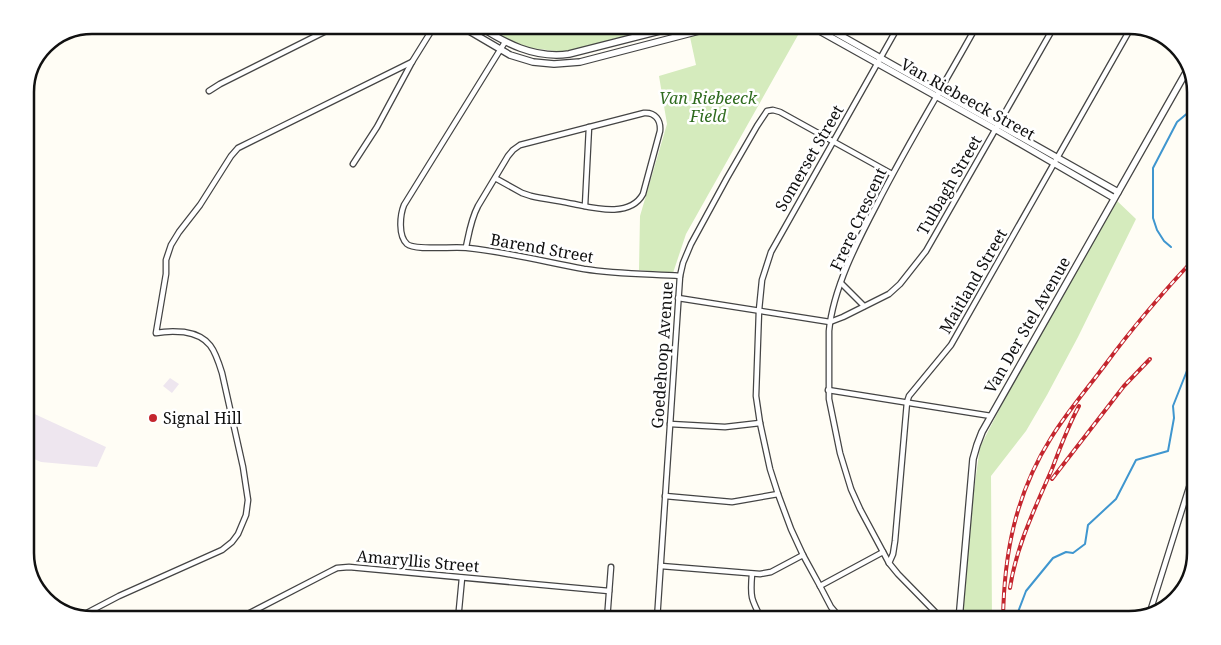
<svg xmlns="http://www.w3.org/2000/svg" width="1221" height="645" font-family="'Noto Serif',serif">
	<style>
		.industrial { fill: #eee6ef }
		.green { fill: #d5ebbd }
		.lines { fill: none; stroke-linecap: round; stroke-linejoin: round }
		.stream { stroke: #3f96cf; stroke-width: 2 }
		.minor-casing { stroke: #444; stroke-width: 7 }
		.tertiary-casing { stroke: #444; stroke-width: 8 }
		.minor { stroke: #fff; stroke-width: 4.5 }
		.tertiary { stroke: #fff; stroke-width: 5.5 }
		.rail-casing { stroke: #c4262e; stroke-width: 4 }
		.rail { stroke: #fff; stroke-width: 2; stroke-dasharray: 5.5; stroke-linecap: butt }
		.poi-dot { fill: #c4262e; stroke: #fff; stroke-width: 2 }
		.labels { text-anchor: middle; stroke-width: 5; stroke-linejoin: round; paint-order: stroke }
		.park-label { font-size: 16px; font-style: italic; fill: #2f6b1f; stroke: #fff }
		.street-label { font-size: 16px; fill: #111; stroke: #fff }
		.poi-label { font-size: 16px; fill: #111; stroke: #fff; text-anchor: start }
		.rim { fill: none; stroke: #111; stroke-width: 2.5 }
	</style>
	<rect width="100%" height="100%" fill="#fffdf5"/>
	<!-- industrial -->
	<g class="industrial">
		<path d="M170,378L179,384L172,393L163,386Z"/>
		<path d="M28,411L106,447L97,467L41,462L25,455V418Z"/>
	</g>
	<!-- green -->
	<g class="green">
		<path d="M502,25H669L564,52L530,48L506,39L497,34Z"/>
		<path d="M738,25H793L802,28L686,234L673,273L639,270L640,216L667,124L659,76L696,65L690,37Z"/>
		<path d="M1114,198L1136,219L1078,337L1047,395L1026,431L991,476L992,620H962L973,497L980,447L1040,331Z"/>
	</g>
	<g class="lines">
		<!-- stream -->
		<g class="stream">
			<path d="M1171,247L1164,241L1157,230L1153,218V168L1177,122L1196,106"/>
			<path d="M1015,620L1026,591L1053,558L1066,552L1073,553L1085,544L1088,525L1116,499L1136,460L1168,451L1174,418L1173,406L1196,348"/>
		</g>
		<defs>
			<g id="minor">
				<path d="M505,42L404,205C400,215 398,236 407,244C415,251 455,246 468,248C507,252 546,262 584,269C616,274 648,274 680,276"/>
				<path d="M209,91L220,84L338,25"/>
				<path d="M353,164L377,127L412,62L435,25"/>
				<path d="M585,206L589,127"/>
				<path d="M466,247C469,233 471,219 478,206L508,156L513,150L520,145L644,113C655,112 661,120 660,131L643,194C630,218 594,208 574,204C559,201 545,199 531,196L522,193L495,178"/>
				<path d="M841,283L864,306"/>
				<path d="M678,298L830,322L843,317L889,294L900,284L926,251L1055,25"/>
				<path d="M828,390L991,416"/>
				<path d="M670,424L725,427L760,423"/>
				<path d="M665,496L732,502L778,494"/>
				<path d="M889,563L893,554L895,541L907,402L909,396L951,345L1132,26"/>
				<path d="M661,566L760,574L771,572L803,555"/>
				<path d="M752,574C750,597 751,599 762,620"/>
				<path d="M820,586L883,552"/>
				<path d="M1149,615L1196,465"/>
				<path d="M79,617L119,596L222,550L232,542L238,534L246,515L248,500L243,467L222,373C215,350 210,336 184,332C174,331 166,331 156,333L166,274V260L171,245L179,232L200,205L231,156L238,148L412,62"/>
				<path d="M236,620L331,571L337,568L349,567L609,591"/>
				<path d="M458,620L462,578"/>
				<path d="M607,620L611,567"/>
				<path d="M657,620L680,276L683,263L691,244L727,178L757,126L767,111L773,110L780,112L892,174"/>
				<path d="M842,620L831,607L820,586L803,555L791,529L778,494L770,469L760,423L756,396L759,310L762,280L771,252L899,25"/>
				<path d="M943,620L898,574L889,563L860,509L851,489L840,453L829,399V331C833,289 857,242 877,204C908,143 944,85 977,25"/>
			</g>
			<g id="tertiary">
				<path d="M459,25L510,55L533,62L554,64L580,62L722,25"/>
				<path d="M477,25C505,43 534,59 569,54L683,25"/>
				<path d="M809,25L995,129L1114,198"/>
				<path d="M822,25L1118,192"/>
				<path d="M959,620L973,459L977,445L982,432L1189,67"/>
			</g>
		</defs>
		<!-- minor casing -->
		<use href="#minor" class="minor-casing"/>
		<!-- tertiary casing -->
		<use href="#tertiary" class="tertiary-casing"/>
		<!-- minor -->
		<use href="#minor" class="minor"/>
		<!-- tertiary -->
		<use href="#tertiary" class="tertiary"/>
		<defs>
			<g id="rail">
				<path d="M1052,479L1124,386L1150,359"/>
				<path d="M1010,588C1016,547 1035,508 1052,469C1060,448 1068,426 1079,406"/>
				<path d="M1003,620C1004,554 1015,495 1051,438C1067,412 1087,389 1105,365C1133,327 1164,291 1196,257"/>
			</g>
		</defs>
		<!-- rail casing -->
		<use href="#rail" class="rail-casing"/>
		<!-- rail -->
		<use href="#rail" class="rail"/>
	</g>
	<!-- markers -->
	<circle class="poi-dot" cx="153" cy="418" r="5"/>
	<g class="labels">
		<!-- park labels -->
		<g class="park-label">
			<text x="708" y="104">Van Riebeeck<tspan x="708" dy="18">Field</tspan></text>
		</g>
		<!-- street labels -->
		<g class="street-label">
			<text transform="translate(968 99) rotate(29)" y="6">Van Riebeeck Street</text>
			<text transform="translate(809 158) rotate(-60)" y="6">Somerset Street</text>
			<text transform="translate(949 185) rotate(-60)" y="6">Tulbagh Street</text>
			<text transform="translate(858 219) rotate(-65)" y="6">Frere Crescent</text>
			<text transform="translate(542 248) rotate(10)" y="6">Barend Street</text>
			<text transform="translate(973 281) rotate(-60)" y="6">Maitland Street</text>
			<text transform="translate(1027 325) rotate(-60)" y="6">Van Der Stel Avenue</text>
			<text transform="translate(662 355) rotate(-86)" y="6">Goedehoop Avenue</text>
			<text transform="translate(418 561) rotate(5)" y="6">Amaryllis Street</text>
		</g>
		<!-- poi labels -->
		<g class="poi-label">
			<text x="163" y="424">Signal Hill</text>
		</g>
	</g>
	<!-- crop -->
	<path d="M0 0H1221V645H0ZM92 34H1129A58 58 0 0 1 1187 92V553A58 58 0 0 1 1129 611H92A58 58 0 0 1 34 553V92A58 58 0 0 1 92 34Z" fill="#fff" fill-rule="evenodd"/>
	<path class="rim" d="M92 34H1129A58 58 0 0 1 1187 92V553A58 58 0 0 1 1129 611H92A58 58 0 0 1 34 553V92A58 58 0 0 1 92 34Z"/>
</svg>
